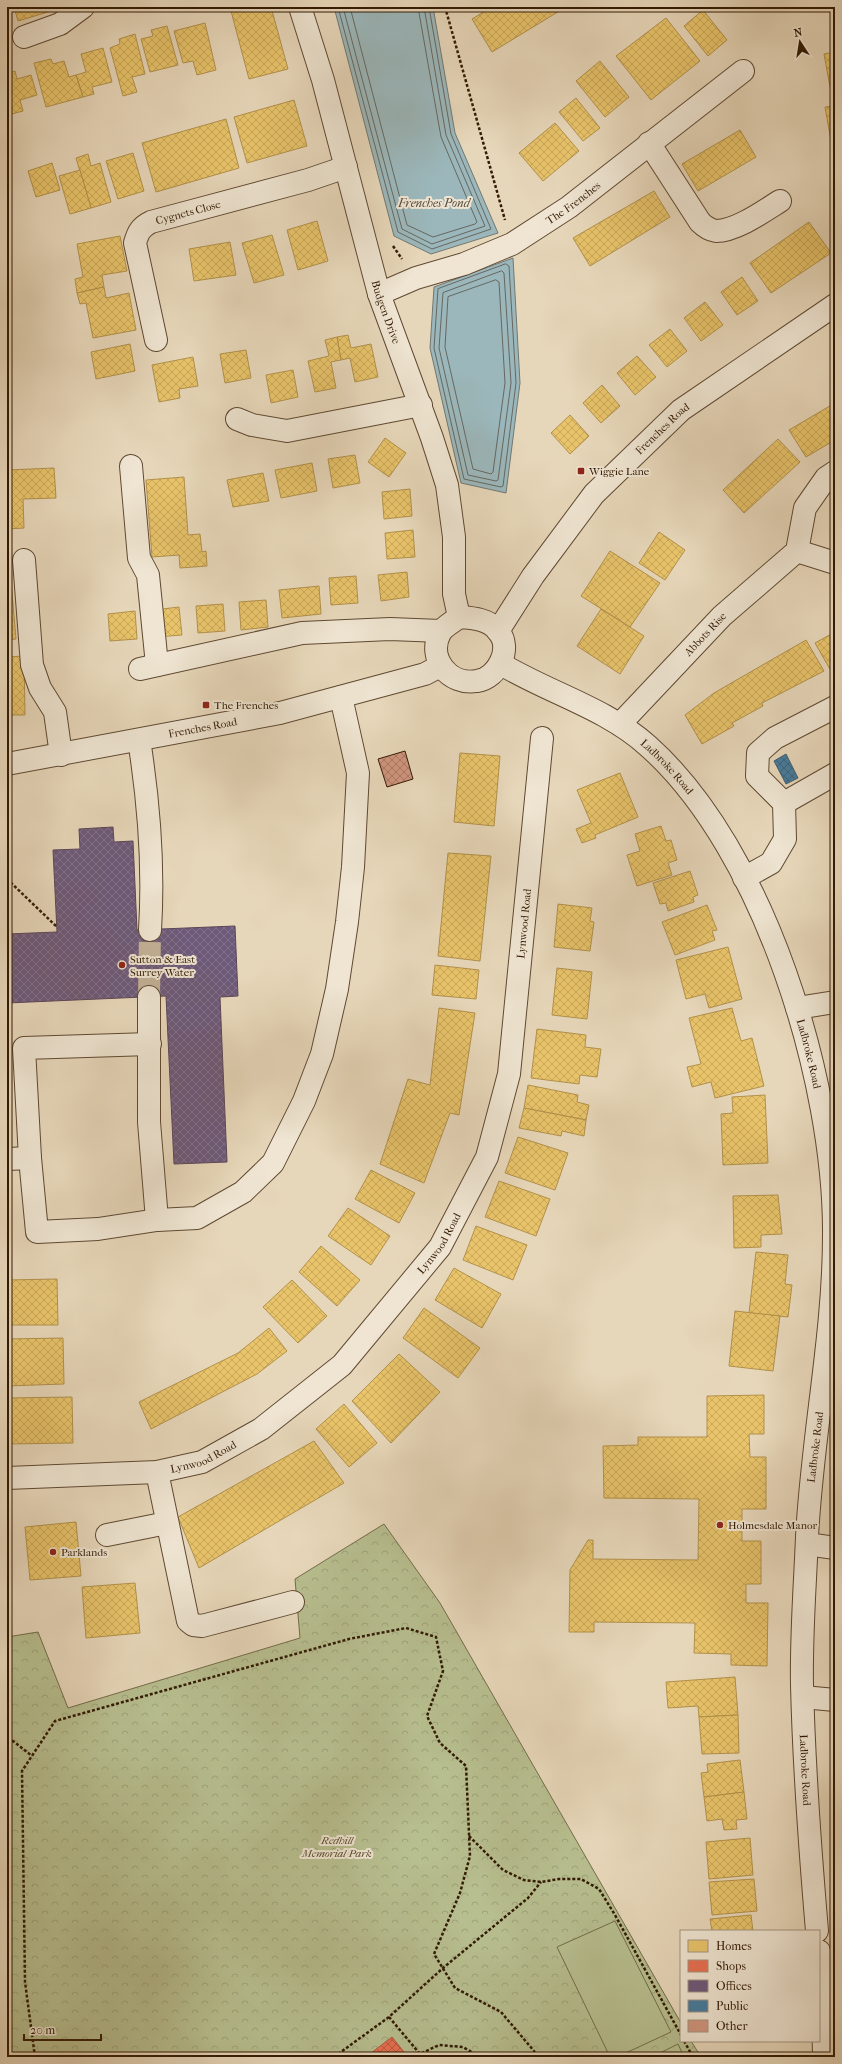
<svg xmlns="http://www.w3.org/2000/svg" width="842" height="2064" font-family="'IM FELL French Canon',serif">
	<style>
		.forest { fill: url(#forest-crowns); stroke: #746c4a }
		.garden { fill: #b7be8f; stroke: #746c4a }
		.water { fill: #9bb7bb; stroke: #717872 }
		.homes { fill: url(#homes-cross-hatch); stroke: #b2914b }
		.shops { fill: url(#shops-cross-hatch); stroke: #b1563a }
		.offices { fill: url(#offices-cross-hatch); stroke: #5b4657 }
		.public { fill: url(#public-cross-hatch); stroke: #3f5e6f }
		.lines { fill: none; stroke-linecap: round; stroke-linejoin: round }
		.shore { stroke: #666860; stroke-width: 1 }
		.building { fill: url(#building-cross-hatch); stroke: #321a04 }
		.minor-tunnel { stroke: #c3b196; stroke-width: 22; stroke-dasharray: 22 11; stroke-linecap: butt }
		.minor-casing { stroke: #5f4932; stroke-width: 24 }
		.path { stroke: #321a04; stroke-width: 2.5; stroke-dasharray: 3 2; stroke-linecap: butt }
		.minor { stroke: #efe5d2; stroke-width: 22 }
		.poi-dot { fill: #8f2418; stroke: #efe5d2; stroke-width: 1.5 }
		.labels { text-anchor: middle; stroke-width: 4; stroke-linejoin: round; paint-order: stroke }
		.street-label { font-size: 11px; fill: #321a04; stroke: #efe5d2 }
		.poi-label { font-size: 11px; fill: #321a04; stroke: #efe5d2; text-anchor: start }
		.park-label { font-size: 11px; font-style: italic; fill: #5a4b2e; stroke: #efe5d2 }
		.water-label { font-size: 12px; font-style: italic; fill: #52493b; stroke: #efe5d2 }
	</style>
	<defs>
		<pattern id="forest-crowns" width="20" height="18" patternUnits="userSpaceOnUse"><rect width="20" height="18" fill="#b7be8f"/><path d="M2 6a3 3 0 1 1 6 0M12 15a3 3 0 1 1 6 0" fill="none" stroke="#9ea37a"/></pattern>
		<pattern id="homes-cross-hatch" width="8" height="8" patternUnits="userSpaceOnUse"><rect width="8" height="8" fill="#e9c46a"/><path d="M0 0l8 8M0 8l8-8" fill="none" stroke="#c8a85a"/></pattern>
		<pattern id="shops-cross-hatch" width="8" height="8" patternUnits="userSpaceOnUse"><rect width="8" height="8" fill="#e76f51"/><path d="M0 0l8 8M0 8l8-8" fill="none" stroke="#bc5a41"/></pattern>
		<pattern id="offices-cross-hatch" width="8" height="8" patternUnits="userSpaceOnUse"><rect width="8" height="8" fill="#6d597a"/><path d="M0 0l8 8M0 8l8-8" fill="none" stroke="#827188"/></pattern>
		<pattern id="public-cross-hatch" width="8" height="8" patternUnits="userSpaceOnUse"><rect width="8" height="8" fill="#457b9d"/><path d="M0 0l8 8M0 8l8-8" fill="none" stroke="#3a647e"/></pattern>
		<pattern id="building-cross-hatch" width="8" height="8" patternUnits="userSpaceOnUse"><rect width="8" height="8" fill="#d0957e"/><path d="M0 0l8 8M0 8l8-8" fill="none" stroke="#a97965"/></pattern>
	</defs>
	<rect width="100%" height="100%" fill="#e7d7ba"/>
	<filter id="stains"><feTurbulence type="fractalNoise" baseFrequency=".005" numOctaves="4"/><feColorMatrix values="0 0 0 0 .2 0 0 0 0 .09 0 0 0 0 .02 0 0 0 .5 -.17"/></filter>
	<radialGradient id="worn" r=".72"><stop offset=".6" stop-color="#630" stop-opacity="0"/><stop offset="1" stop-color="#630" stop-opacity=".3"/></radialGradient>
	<!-- forest -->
	<path class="forest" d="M384,1524L440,1603L681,2023V2041H691L701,2057H7V1637L38,1632L68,1708L300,1638L295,1579Z"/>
	<!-- garden -->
	<g class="garden">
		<path d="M615,1921L671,2032L617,2057H610L557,1947Z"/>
		<path d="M678,2044L684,2057H652Z"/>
	</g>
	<!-- water -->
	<g class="water">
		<path d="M334,7H433L455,133L498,233L431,254L394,236Z"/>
		<path d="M513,258L520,383L506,493L461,483L430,348L434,287Z"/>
	</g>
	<!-- homes -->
	<g class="homes">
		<path d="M14,7H50L51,11L18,21Z"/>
		<path d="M230,7H271L288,69L249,79Z"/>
		<path d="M492,7H566L492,52L472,19Z"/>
		<path d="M703,10L727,40L708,56L684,26Z"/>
		<path d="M666,18L700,61L651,100L616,56Z"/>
		<path d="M205,23L216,70L197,75L193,61L183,63L174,31Z"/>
		<path d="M167,26L178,65L150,72L141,39L153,36L151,30Z"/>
		<path d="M7,33L12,54L7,56Z"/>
		<path d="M135,34L145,74L132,77L137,92L123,96L110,48L120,44L119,39Z"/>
		<path d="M103,48L112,82L92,87L94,94L83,97L76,75L86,72L81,54Z"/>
		<path d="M835,52V87H830L824,54Z"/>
		<path d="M51,59L53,64L64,61L69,77L76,75L83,97L46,107L34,63Z"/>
		<path d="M600,61L629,97L605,117L576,81Z"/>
		<path d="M15,71L17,79L31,75L37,95L20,100L23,111L8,115L7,74Z"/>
		<path d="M576,98L600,128L583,141L559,112Z"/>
		<path d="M294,100L307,146L247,163L234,117Z"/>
		<path d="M835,106V140L831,141L825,107Z"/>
		<path d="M226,119L239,168L156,192L142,143Z"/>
		<path d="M555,123L579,151L543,181L519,153Z"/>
		<path d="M740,130L756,157L698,191L682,164Z"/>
		<path d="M133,153L144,191L118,199L106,161Z"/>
		<path d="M88,154L91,166L100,163L111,202L91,208L76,158Z"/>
		<path d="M52,163L60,190L36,197L28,171Z"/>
		<path d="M80,170L91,208L70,214L59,176Z"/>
		<path d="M654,191L670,217L590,266L573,238Z"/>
		<path d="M317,221L328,261L298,270L287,230Z"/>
		<path d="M809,222L831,253L771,293L750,263Z"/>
		<path d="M272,235L284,275L254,283L242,243Z"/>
		<path d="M120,236L127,271L102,275L104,287L77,293L75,279L83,277L77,244Z"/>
		<path d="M230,242L236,275L194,281L189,249Z"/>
		<path d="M742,277L758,301L737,315L721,292Z"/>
		<path d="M104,287L106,298L129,293L136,330L93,338L86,303L80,304L77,293Z"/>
		<path d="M705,302L723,325L701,341L684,318Z"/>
		<path d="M670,329L687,351L667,367L649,345Z"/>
		<path d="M348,335L351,348L371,344L378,377L355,382L350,358L341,360L337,337Z"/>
		<path d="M337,337L341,360L331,362L336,388L315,392L308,361L329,356L325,340Z"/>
		<path d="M130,344L135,371L96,379L91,352Z"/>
		<path d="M246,350L251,378L225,383L220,354Z"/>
		<path d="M637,356L656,377L635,395L617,373Z"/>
		<path d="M193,357L198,386L179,389L180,398L159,402L152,365Z"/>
		<path d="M293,370L298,397L271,403L266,375Z"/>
		<path d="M602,385L620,406L601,423L583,403Z"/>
		<path d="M835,403V440L806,457L789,430Z"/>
		<path d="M570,415L589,436L570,454L551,433Z"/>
		<path d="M385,438L406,453L389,477L368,462Z"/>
		<path d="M778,439L800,462L744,513L723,490Z"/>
		<path d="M355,455L360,483L333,488L328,459Z"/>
		<path d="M312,463L317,491L281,498L275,470Z"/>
		<path d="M54,468L56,498L23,499L24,528L7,529V470Z"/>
		<path d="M263,473L269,501L233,507L227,480Z"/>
		<path d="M184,477L188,535L200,534L202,552L206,551L207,566L180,568L179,555L152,557L146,480Z"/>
		<path d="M410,489L412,516L384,519L382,492Z"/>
		<path d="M413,530L415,557L387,559L385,533Z"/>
		<path d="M659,532L685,550L665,580L639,563Z"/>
		<path d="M610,551L660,583L630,627L581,596Z"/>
		<path d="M9,557L16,639L7,640V558Z"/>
		<path d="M407,572L409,597L381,601L378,575Z"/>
		<path d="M356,576L358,603L331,605L329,578Z"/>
		<path d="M319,586L321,614L282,618L279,590Z"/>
		<path d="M266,600L268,627L241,630L239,602Z"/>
		<path d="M223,604L225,631L198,633L196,606Z"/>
		<path d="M179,607L182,635L156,637L154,610Z"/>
		<path d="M601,609L644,636L620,674L577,646Z"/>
		<path d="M135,611L137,639L110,641L108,614Z"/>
		<path d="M835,632V678L815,643Z"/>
		<path d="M806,640L824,671L762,703L763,706L732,723L734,726L702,744L685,715L714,693Z"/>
		<path d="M24,656L25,715H7V657Z"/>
		<path d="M460,753L500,756L494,826L454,822Z"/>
		<path d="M620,773L638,817L595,835L596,838L582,843L576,829L591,823L577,790Z"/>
		<path d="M661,826L666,841L671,840L677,860L668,863L672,875L637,886L627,855L640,851L635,834Z"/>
		<path d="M448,853L491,856L480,961L438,956Z"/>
		<path d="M690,871L698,895L693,897L694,902L668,911L666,903L660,904L653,883Z"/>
		<path d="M558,904L592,908L590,921L594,922L590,951L554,947Z"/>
		<path d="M707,905L717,930L712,931L715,940L675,955L662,922Z"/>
		<path d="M728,947L742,999L709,1008L705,994L686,999L676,960Z"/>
		<path d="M435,965L479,970L476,999L432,995Z"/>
		<path d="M557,968L592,972L587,1019L552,1015Z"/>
		<path d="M439,1008L475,1013L459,1115L450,1113L424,1183L380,1164L408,1079L430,1085Z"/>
		<path d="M732,1008L741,1041L752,1038L764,1086L715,1098L711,1082L692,1087L687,1067L701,1064L689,1018Z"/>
		<path d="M537,1029L586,1035L585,1047L601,1049L597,1077L580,1075L579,1084L531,1078Z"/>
		<path d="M528,1085L578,1095L577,1102L589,1105L586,1120L524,1108Z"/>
		<path d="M765,1095L768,1163L723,1165L721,1114L733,1113L732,1097Z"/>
		<path d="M524,1108L586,1120L584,1136L562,1131L561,1136L519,1128Z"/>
		<path d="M518,1137L568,1153L555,1190L505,1173Z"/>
		<path d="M371,1170L415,1193L399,1223L355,1199Z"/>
		<path d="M499,1181L550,1199L536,1236L485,1217Z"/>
		<path d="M778,1195L782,1234L761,1235V1247L734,1248L733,1196Z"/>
		<path d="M348,1208L390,1236L371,1265L328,1236Z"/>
		<path d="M476,1226L527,1245L513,1280L463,1260Z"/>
		<path d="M321,1246L360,1280L337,1306L299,1272Z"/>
		<path d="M756,1252L788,1255L785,1284L792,1285L788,1317L749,1313Z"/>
		<path d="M454,1268L501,1294L482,1328L435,1300Z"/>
		<path d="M57,1279L58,1325H7V1280Z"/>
		<path d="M292,1280L327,1316L298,1343L263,1307Z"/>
		<path d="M424,1308L480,1348L458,1378L403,1338Z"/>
		<path d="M735,1311L780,1316L773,1371L729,1366Z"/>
		<path d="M269,1328L287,1351L257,1374L151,1429L139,1402L238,1353Z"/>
		<path d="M63,1338L64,1384L7,1386V1339Z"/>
		<path d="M399,1354L440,1392L391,1443L352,1401Z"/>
		<path d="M764,1395V1434H749L750,1457H766V1509H742V1541H761V1584H746V1603H768L767,1666L731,1665V1654L694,1653L695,1623L594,1622V1632H569L570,1570L588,1540H593V1559L698,1560L699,1499L604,1498L603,1446L638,1445V1437H707V1396Z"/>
		<path d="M72,1397L73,1443L7,1444V1398Z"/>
		<path d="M344,1404L377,1443L349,1467L316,1429Z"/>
		<path d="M314,1441L344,1483L199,1568L178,1517Z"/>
		<path d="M76,1522L81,1576L30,1580L25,1527Z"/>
		<path d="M135,1583L140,1633L86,1638L82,1587Z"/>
		<path d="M735,1677L738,1715L699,1717L698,1706L668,1708L666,1682Z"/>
		<path d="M738,1715L739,1753L702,1754L699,1717Z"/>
		<path d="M740,1760L744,1792L704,1797L701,1773L708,1772L707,1764Z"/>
		<path d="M744,1792L747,1819L736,1820L737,1829L724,1830L722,1819L707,1821L704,1797Z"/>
		<path d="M750,1838L753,1875L709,1879L706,1842Z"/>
		<path d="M754,1879L757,1911L712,1915L709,1882Z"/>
		<path d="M751,1915L753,1931H712L710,1919Z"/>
		<path d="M769,2052V2057H737V2055Z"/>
	</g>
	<!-- shops -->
	<path class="shops" d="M392,2037L408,2057H366Z"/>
	<!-- offices -->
	<path class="offices" d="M113,827L114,842L133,841L137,930L235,926L238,996L220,997L227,1162L174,1164L166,996L7,1003V934L57,932L53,850L80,849L79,829Z"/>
	<!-- public -->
	<path class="public" d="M786,754L798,778L786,784L774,761Z"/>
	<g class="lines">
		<!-- shore -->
		<g class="shore">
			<path d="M338,7L398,232L432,249L491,229L451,134L429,7"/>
			<path d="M343,7L402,229L432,244L485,226L446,135L424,7"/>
			<path d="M350,7L407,225L433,237L475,224L477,222L441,137L418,7"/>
			<path d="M506,264L509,266L516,383L503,486L501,487L464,479L434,348L438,289Z"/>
			<path d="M502,271L504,273L511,383L498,480L496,481L468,475L439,348L443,293Z"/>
			<path d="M496,280L499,282L505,383L493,472L491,474L473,469L445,347L448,297Z"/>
		</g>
	</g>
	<!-- building -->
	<path class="building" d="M405,751L413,779L387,787L378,759Z"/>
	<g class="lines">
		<!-- minor-tunnel -->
		<path class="minor-tunnel" d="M149,997L150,930"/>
		<defs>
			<g id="minor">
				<path id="s1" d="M300,7L323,80L379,294L432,438L447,485L454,537V594L459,617"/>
				<path d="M24,37L60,24L83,7"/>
				<path d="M649,143L700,222C704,226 710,230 716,231C736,231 764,211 780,201"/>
				<path id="s2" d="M379,294L416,278L464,264L512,244L569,207L743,71"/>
				<path id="s3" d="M156,340L135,243C138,232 141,227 151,222L308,180L346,167"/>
				<path d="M237,419L252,425L287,431L421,405"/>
				<path d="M131,466L139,558L148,575L157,665"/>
				<path d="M797,551L835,563"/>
				<path d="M24,560L32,665L40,688L55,712L61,755"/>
				<path d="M459,617C473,618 489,619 498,631C513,648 498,678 477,681C449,686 427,658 440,633C443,627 453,622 459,617Z"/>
				<path id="s4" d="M498,631L533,576L594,494L681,410L835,305"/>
				<path id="s5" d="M501,664C549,693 606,708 648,746C765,850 835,1083 834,1235C834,1336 812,1436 807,1537C805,1586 801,1636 802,1685C804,1767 810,1849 817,1931"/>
				<path d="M140,669L302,633L390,629L441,631"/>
				<path id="s6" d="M620,724L722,616L797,551L805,508L826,478L835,472"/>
				<path d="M139,740C149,803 154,866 150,930"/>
				<path id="s7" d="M7,764L280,713L425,674L440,666"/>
				<path d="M784,803L835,774"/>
				<path d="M744,878L771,863L785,839L784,803L757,776L758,753L775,738L835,707"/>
				<path d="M149,997V1122L157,1220"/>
				<path d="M797,1008L835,1002"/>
				<path d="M150,1044L24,1048L30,1158L37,1232L98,1229L157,1220L197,1218L243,1192L273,1163L304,1101L322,1054L337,989L347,922L353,867L358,773L341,697"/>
				<path d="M7,1159L30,1158"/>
				<path d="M157,1472L188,1621L193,1625L202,1626L293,1602"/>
				<path id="s8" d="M7,1478L157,1472L202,1462L261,1429L342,1365L440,1247L487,1157L509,1074L542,738"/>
				<path d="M107,1535L167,1523"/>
				<path d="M807,1544L835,1548"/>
				<path d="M803,1697L835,1700"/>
				<path d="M819,1951L823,2002L824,2057"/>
			</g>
		</defs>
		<!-- minor casing -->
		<use href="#minor" class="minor-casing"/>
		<!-- path -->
		<g class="path">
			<path d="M445,7L505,220"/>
			<path d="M393,246L402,259"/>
			<path d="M7,879L57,927"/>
			<path d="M7,1741H13L32,1756"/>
			<path d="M469,1836L503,1870L524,1880L541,1882L559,1879H581L599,1889L615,1915L681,2035"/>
			<path d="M389,2017L420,2054L439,2045L463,2047L480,2057"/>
			<path d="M684,2041L693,2057"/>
			<path d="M35,2057L25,1982L22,1771L55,1721L349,1639L406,1628L436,1637L443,1671L427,1716L440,1743L466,1766L470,1856L460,1893L434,1954L455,1988L501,2012L534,2051L537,2057"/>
			<path d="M334,2057L389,2017L443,1968L528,1898L541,1882"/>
		</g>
		<!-- minor -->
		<use href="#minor" class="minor"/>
	</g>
	<!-- markers -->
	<g class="poi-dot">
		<rect x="577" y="467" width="8" height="8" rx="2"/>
		<rect x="202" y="701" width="8" height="8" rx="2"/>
		<circle cx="122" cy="965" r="4"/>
		<circle cx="720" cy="1525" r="4"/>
		<circle cx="53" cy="1552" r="4"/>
	</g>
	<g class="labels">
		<!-- street labels -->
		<g class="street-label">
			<text dy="4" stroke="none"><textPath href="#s2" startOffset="216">The Frenches</textPath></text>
			<text dy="4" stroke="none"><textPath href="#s3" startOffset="165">Cygnets Close</textPath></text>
			<text dy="4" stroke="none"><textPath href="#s1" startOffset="317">Budgen Drive</textPath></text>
			<text dy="4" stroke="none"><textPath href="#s4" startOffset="262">Frenches Road</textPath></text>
			<text dy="4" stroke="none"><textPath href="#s6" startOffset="124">Abbots Rise</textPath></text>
			<text dy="4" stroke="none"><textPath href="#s7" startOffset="199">Frenches Road</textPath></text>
			<text dy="4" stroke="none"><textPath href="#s5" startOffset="197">Ladbroke Road</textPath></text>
			<text dy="4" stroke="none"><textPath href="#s8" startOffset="859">Lynwood Road</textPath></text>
			<text dy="4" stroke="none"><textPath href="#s5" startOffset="521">Ladbroke Road</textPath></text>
			<text dy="4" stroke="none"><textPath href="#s8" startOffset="523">Lynwood Road</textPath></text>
			<text transform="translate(815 1447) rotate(-83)" y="4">Ladbroke Road</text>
			<text dy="4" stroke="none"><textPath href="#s8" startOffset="199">Lynwood Road</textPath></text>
			<text dy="4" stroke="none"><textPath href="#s5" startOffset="1241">Ladbroke Road</textPath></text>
		</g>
		<!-- poi labels -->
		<g class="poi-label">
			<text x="589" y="475">Wiggie Lane</text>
			<text x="214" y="709">The Frenches</text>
			<text x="130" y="963">Sutton &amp; East<tspan x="130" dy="13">Surrey Water</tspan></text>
			<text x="728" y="1529">Holmesdale Manor</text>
			<text x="61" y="1556">Parklands</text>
		</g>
		<!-- park labels -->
		<g class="park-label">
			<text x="337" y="1844">Redhill<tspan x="337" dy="13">Memorial Park</tspan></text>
		</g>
		<!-- water labels -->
		<g class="water-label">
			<text x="434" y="207">Frenches Pond</text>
		</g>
	</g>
	<!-- margin -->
	<rect width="842" height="2064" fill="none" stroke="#e7d7ba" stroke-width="24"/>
	<rect x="8" y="8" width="826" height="2048" fill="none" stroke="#321a04" stroke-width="2"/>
	<rect x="12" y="12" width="818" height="2040" fill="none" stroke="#321a04"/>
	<!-- legend -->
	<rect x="680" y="1930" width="140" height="112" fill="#efe5d2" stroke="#a39480"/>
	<rect x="688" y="1940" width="20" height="12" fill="#e9c46a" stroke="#a39480"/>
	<text x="716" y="1950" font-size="12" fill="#321a04">Homes</text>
	<rect x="688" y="1960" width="20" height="12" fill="#e76f51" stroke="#a39480"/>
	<text x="716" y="1970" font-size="12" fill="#321a04">Shops</text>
	<rect x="688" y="1980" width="20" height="12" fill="#6d597a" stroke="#a39480"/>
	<text x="716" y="1990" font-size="12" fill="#321a04">Offices</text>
	<rect x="688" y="2000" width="20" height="12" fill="#457b9d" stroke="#a39480"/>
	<text x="716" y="2010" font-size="12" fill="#321a04">Public</text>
	<rect x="688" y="2020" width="20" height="12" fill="#d0957e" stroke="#a39480"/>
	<text x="716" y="2030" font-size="12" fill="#321a04">Other</text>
	<!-- north arrow -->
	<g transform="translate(800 42) rotate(348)" stroke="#efe5d2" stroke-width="3" paint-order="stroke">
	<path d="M0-3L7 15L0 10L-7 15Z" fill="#321a04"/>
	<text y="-6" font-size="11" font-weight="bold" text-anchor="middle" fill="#321a04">N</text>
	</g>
	<!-- scale -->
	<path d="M24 2034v6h77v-6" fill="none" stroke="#321a04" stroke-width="2"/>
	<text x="30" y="2034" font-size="12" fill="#321a04" stroke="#efe5d2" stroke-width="3" paint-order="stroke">20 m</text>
	<rect width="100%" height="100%" filter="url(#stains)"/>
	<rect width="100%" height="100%" fill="url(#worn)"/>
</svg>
